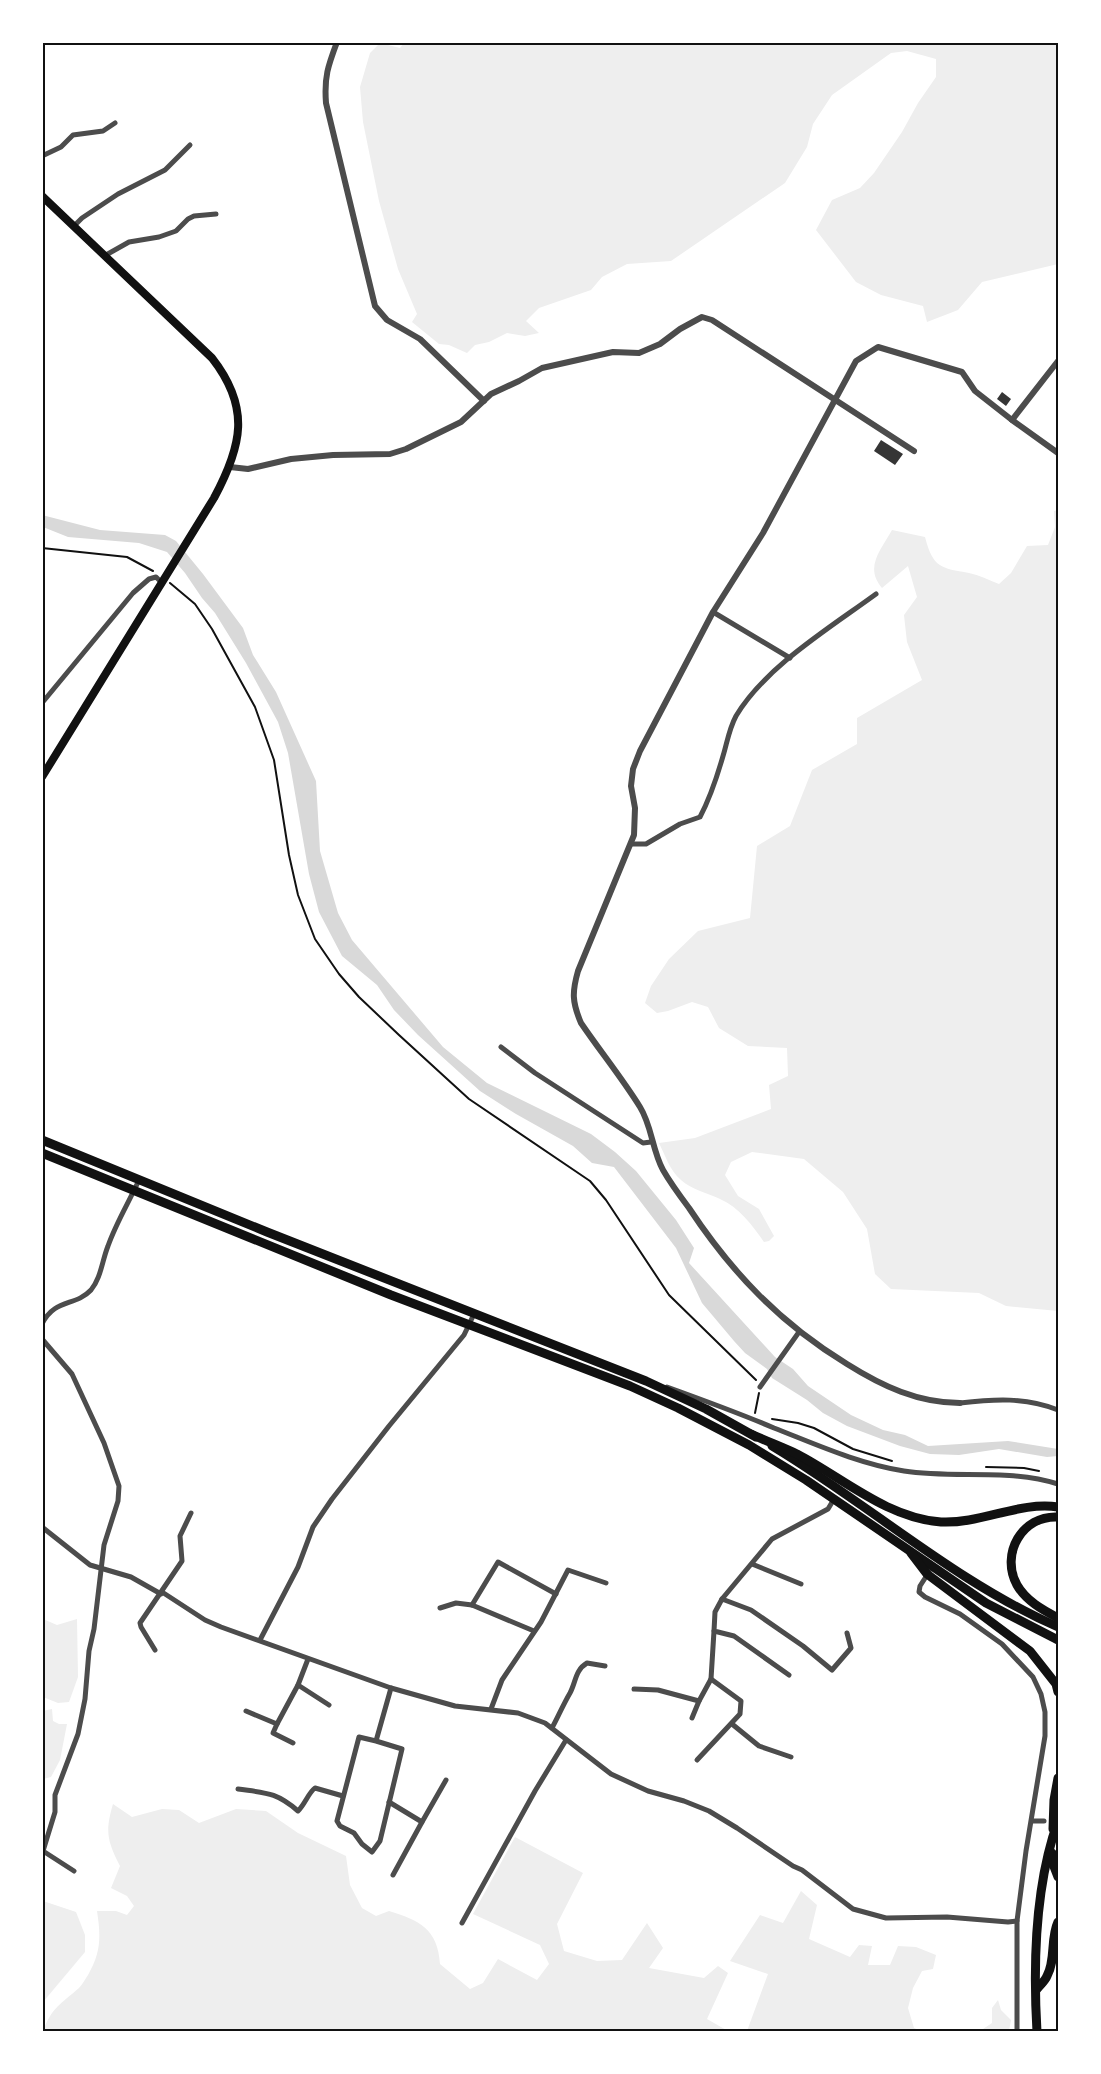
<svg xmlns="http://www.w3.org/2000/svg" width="1101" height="2074" font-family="Lato,sans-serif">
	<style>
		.green { fill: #eee }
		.water { fill: #d9d9d9 }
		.building { fill: #353535 }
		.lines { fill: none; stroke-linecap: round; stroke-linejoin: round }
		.path { stroke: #111; stroke-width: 2 }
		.minor { stroke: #4c4c4c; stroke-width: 5 }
		.tertiary { stroke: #4c4c4c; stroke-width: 6 }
		.primary { stroke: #111; stroke-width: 8 }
		.trunk { stroke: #111; stroke-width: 9 }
		.motorway { stroke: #111; stroke-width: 9 }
		.neatline { fill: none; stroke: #111; stroke-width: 2 }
	</style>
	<rect width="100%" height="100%" fill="#fff"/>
	<!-- green -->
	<g class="green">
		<path d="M405,42L1058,43V264L982,282L958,310L927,322L923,306L881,295L856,282L816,230L832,200L860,188L874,173L902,132L918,103L936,77V59L907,51L891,53L832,95L813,124L807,147L785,183L671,261L627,264L602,277L591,290L539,308L526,321L539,333L525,336L507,333L489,342L475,345L467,353L449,345L439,344L412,322L417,314L398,269L379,201L363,122L360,87L370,53L380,43L400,48Z"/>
		<path d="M1058,510V1311L1006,1306L979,1293L891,1289L875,1274L867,1229L843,1192L804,1159L752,1152L731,1162L725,1175L738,1196L759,1209L774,1236L769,1241L764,1242C752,1225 739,1207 720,1199C707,1193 691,1189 681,1180C670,1171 665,1155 659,1143L695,1138L771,1109L769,1085L788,1076L787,1048L748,1046L719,1028L708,1007L692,1002L668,1011L657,1013L645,1003L651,986L669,959L698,931L750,918L757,846L790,826L812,770L857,744V718L922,680L907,642L904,615L917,597L908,566L882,588C864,567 881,550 892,530L925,537C933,568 941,568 969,573C979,575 989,580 999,584L1011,573L1027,546L1048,545L1055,527L1054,511Z"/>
		<path d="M43,1619L57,1625L77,1619L78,1677L69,1702L58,1703L43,1697Z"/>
		<path d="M52,1709L53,1721L59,1724H67L60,1760L51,1777L43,1779V1711Z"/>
		<path d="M113,1804L132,1817L162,1809L179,1810L199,1823L236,1809L266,1811L298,1833L346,1856L350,1885L362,1908L376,1916L389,1911C419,1920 438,1929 440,1964L470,1989L483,1983L498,1959L537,1980L549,1964L540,1945L473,1914L515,1837L583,1873L557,1924L564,1951L597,1961L622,1960L647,1923L663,1948L649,1968L704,1978L718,1966L728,1973L707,2019L728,2031H43C52,2007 61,2004 79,1988C83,1984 85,1979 88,1975C101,1952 101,1937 97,1911H116L127,1915L134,1906L127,1896L111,1888L120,1866C107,1841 105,1831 113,1804Z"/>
		<path d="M801,1891L817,1905L809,1939L850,1957L859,1945L872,1946L868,1965H890L898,1946L916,1947L936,1955L933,1969L922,1971L913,1988L908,2008L914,2028L922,2031H747L768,1974L730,1961L760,1915L783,1923Z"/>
		<path d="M43,1901L76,1912L85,1935V1952L43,2002Z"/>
		<path d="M998,2000L1001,2010L1011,2020L1009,2031H980L992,2023V2008Z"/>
	</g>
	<!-- water -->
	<path class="water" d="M42,515L100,530L165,535L176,541L203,574L243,628L253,655L276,692L316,781L320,851L338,913L352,940L443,1047L487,1083L591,1134L615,1152L636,1171L676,1220L694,1248L689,1263L775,1357L793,1369L808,1386L851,1415L883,1430L905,1435L928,1446L1008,1441L1058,1449V1456L1047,1457L999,1449L959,1455L930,1454L900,1446L847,1426L823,1413L807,1400L772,1378L767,1369L745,1353L734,1341L702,1303L676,1248L614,1167L592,1163L573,1146L516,1114L480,1091L418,1035L394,1010L377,985L342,956L319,912L309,874L288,753L278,722L246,663L215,613L202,598L185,573L167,552L139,543L68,537L43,527Z"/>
	<!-- building -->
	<g class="building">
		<path d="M1002,392L1011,399L1006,406L997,399Z"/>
		<path d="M881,440L903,454L895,465L874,451Z"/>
	</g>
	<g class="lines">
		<!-- path -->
		<g class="path">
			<path d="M42,548L127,557L153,571"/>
			<path d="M170,583L195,604L212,629L255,707L274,760L289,855L298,895L315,939L339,974L359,997L399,1035L469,1099L590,1181L606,1200L669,1295L756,1380"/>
			<path d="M755,1413L759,1393"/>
			<path d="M772,1419L798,1423L814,1428L853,1449L892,1461"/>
			<path d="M986,1467L1024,1468L1039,1471"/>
		</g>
		<!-- minor -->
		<g class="minor">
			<path d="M42,156L61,147L73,135L103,131L115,123"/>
			<path d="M75,225L82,218L118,194L165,170L190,145"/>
			<path d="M106,255L129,242L159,237L176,231L188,219L194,216L216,214"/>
			<path d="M713,612L790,658"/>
			<path d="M42,703L133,593L149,579L156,577L162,583"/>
			<path d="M631,844H646L680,824L700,817C710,798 717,777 723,756C727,743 729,729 736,716C765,667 831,627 876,594"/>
			<path d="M501,1047L535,1073L643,1143L651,1142"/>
			<path d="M42,1324C55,1298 75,1307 91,1290C101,1278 102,1261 108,1246C116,1223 129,1202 139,1180"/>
			<path d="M42,1339L72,1374L104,1443L119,1486L118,1501L104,1545L94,1629L89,1651L85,1699L78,1734L55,1795V1812L43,1851L74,1871"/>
			<path d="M667,1387C703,1400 739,1413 774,1428C815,1444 859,1464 904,1471C955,1479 1008,1468 1058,1484"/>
			<path d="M760,1387L799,1332"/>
			<path d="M960,1403C994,1399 1026,1397 1058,1410"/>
			<path d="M42,1527L90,1565L131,1577L161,1594"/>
			<path d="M752,1564L801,1584"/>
			<path d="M162,1592L205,1620L221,1627L391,1688L455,1706L518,1713L545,1723L611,1774L648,1791L684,1801L709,1811L737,1828L793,1866L802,1870L853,1909L886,1918L947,1917L1008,1922L1017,1921L1026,1851L1045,1736V1712L1041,1694L1033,1677L1002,1644L960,1614L925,1597L919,1592L920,1586L929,1572"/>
			<path d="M722,1599L772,1539L828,1509L834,1499"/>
			<path d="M472,1605L498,1562L556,1594"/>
			<path d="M440,1608L456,1603L472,1605L534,1631"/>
			<path d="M260,1640L298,1567L313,1527L332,1499L389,1426L464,1335L474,1314"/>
			<path d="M155,1650L141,1627L140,1623L182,1561L180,1536L191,1513"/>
			<path d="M789,1675L734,1636L714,1631L715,1612L722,1599L751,1610L803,1646L832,1670L851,1648L847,1633"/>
			<path d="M298,1685L329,1705"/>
			<path d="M634,1689L658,1690L699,1701L711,1679L714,1631"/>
			<path d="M491,1709L502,1680L541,1622L568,1570L606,1583"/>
			<path d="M246,1711L277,1724L298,1685L308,1659"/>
			<path d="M692,1718L699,1701"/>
			<path d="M277,1724L273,1733L293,1743"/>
			<path d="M732,1724L759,1746L791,1757"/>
			<path d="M552,1728C558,1717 563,1705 570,1693C576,1682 575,1670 587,1663L605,1666"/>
			<path d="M376,1741L359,1737L337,1821L340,1826L354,1833L362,1844L372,1852L380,1841L402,1749L376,1741L391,1688"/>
			<path d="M697,1760L740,1714L741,1701L711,1679"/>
			<path d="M238,1789C266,1793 276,1792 298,1811C305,1804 309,1792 315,1788L343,1796"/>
			<path d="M389,1802L422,1822L393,1875"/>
			<path d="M1032,1821H1044"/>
			<path d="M422,1822L446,1780"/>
			<path d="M462,1923L535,1791L566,1740"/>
			<path d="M1017,2032V1921"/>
		</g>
		<!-- tertiary -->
		<g class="tertiary">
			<path d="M337,42C328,66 324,77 326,103L375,306L387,320L420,339L484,401"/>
			<path d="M1012,420L1058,361"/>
			<path d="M230,467L248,469L291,459L333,455L390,454L406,449L461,422L491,394L519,381L542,368L613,352L639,353L660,344L680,329L702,317L712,320L914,451"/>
			<path d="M960,1403C918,1403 882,1386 847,1364C780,1323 732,1273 689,1208C680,1196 671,1184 663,1170C652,1150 652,1126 640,1107C622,1078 600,1051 581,1023C572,1002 572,992 578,971L634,835L635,808L631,786L633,769L640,751L713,612L763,533L856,361L878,347L962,372L975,391L1012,420L1058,453"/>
		</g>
		<!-- primary -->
		<path class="primary" d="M42,196L212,358C251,408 242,446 214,498L42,777"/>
		<!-- trunk -->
		<g class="trunk">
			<path d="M42,1140L267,1232L646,1381L706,1409L756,1437"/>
			<path d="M42,1153L391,1295L630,1386L678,1408L749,1445L806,1480L986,1603L1058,1640"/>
			<path d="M772,1446C869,1504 955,1582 1058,1627"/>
		</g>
		<!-- motorway -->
		<g class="motorway">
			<path d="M751,1434C766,1441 782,1447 797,1454C843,1478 887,1518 941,1522C981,1524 1020,1501 1058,1507"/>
			<path d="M1058,1517C1022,1515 1000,1554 1017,1585C1026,1601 1043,1610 1058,1618"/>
			<path d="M911,1553L927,1574L1030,1651L1056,1684L1058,1692"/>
			<path d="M1053,1829L1054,1800L1058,1778"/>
			<path d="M1052,1853L1053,1864L1058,1877"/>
			<path d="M1037,1989C1040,1985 1045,1981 1047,1976C1056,1960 1050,1939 1058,1922"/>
			<path d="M1037,2032C1033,1964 1035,1885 1058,1821"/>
		</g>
	</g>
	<!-- border -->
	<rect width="1101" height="2074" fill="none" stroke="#ffffff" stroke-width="88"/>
	<rect x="44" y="44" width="1013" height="1986" class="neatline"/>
</svg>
